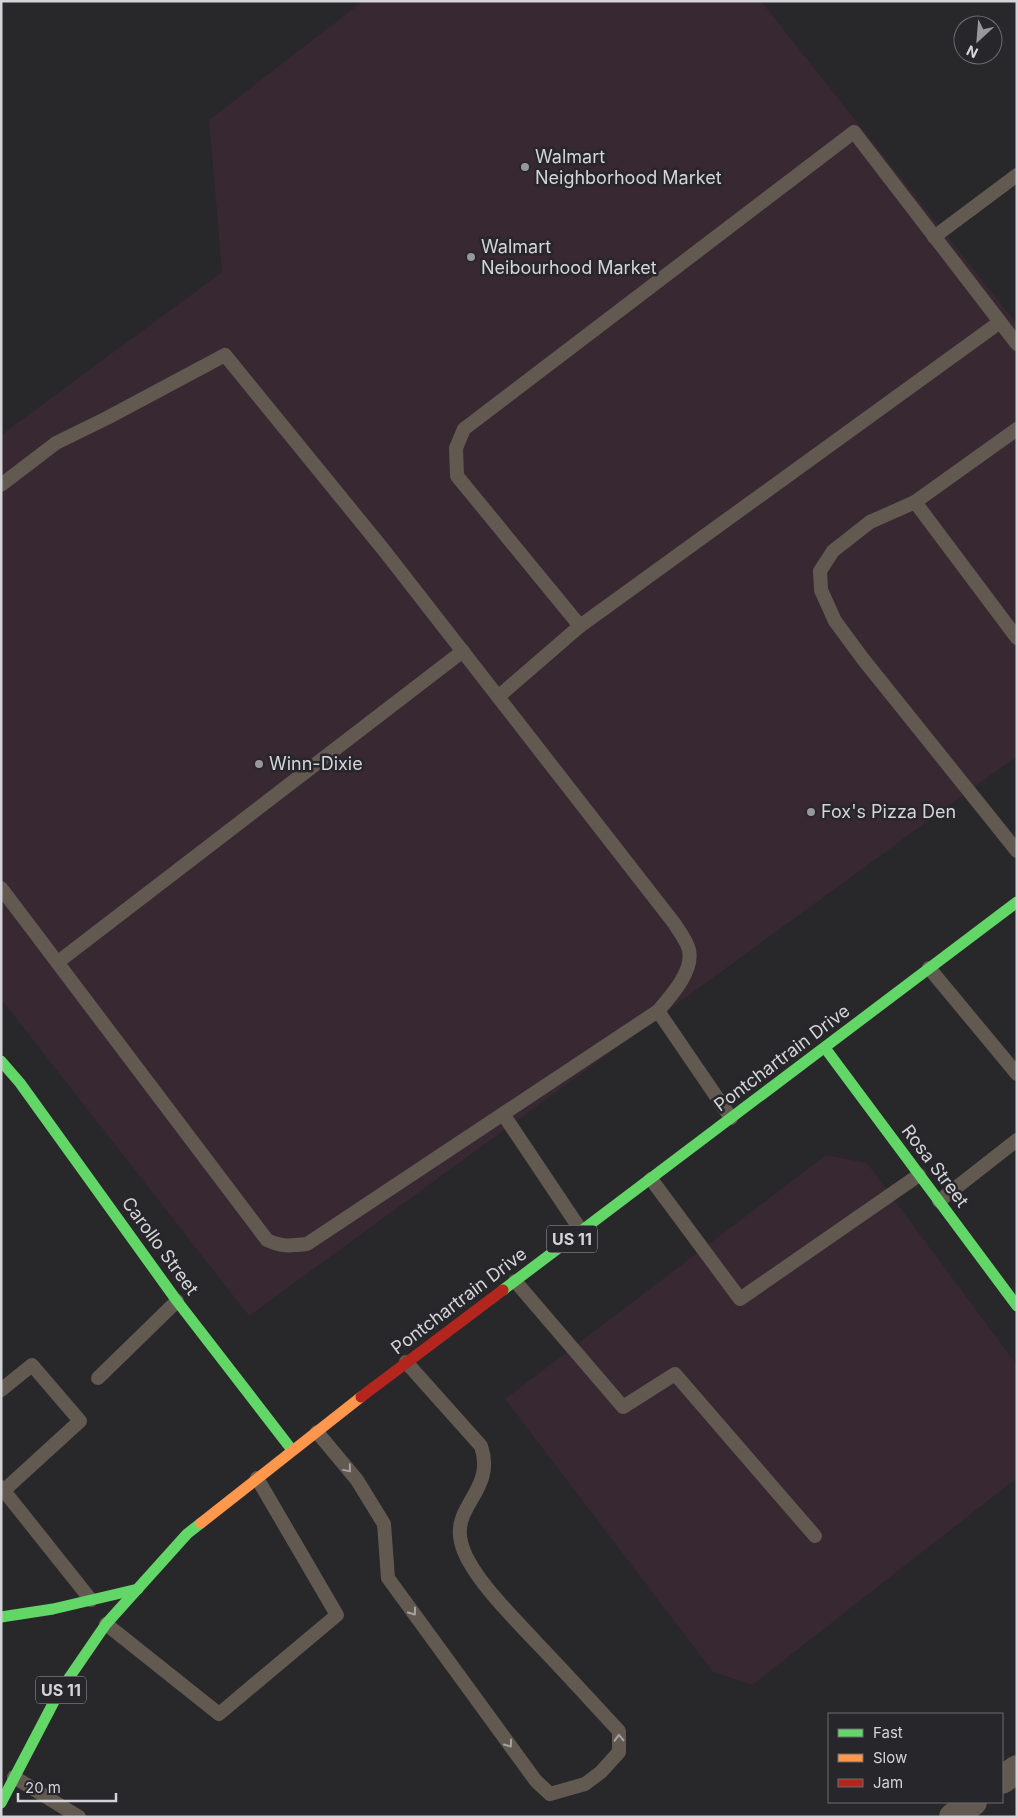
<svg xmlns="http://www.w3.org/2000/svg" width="1018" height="1818" font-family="Inter,sans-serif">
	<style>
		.commercial { fill: #372831 }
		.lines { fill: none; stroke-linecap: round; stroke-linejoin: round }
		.lane { stroke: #625951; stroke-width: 14 }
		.street { stroke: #625951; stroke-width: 28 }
		.fast { stroke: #63d668; stroke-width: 11 }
		.slow { stroke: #ff974d; stroke-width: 11 }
		.jam { stroke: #b3261e; stroke-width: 11 }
		.oneway { stroke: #a7a3a2 }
		.poi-dot { fill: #98979b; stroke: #27262b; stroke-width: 2 }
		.labels { text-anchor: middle; stroke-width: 5; stroke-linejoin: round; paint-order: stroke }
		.shield { fill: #27262b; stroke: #a1a0a4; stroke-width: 1 }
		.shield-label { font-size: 16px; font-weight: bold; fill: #d5d4d8 }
		.poi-label { font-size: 18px; fill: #d5d4d8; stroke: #27262b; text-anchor: start }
		.street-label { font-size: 18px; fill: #d5d4d8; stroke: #27262b }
	</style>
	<rect width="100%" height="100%" fill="#28272a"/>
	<!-- commercial -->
	<g class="commercial">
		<path d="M363,1H761L1017,324V756L249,1316L1,999V435L222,272L209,120Z"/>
		<path d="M826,1155L867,1163L1017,1365V1478L752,1685L713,1672L505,1399Z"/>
	</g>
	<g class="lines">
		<!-- lane -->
		<g class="lane">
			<path d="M934,237L1017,175"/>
			<path d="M1000,322L580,626L457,476L456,448L464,429L854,132C908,203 963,273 1017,344"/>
			<path d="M1017,429L915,502L1017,638"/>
			<path d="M1,485L56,443L107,418L225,355L383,549L674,923C679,931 687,941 689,950C694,971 670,997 658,1011L731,1118"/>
			<path d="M915,502L870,522L833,551L820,571L821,590L835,621L863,659L1017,851"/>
			<path d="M498,697L580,626"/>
			<path d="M1,888L267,1240C282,1247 290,1246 307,1244L658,1011"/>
			<path d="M58,962L463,651"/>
			<path d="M929,968L1017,1074"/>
			<path d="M503,1114L582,1232"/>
			<path d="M651,1179L740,1299L919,1175"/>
			<path d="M939,1201L1017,1140"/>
			<path d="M515,1281L623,1407L675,1374L815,1536"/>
			<path d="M98,1378L177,1301"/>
			<path d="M1,1390L32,1365L80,1421L1,1493"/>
			<path d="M317,1432L357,1480L384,1524L388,1578L536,1781L550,1794L585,1784L601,1772L619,1752V1731C591,1701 564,1671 536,1642C514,1618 468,1574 461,1542C452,1505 496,1490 481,1446L406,1362"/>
			<path d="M1,1487L91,1600"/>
			<path d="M106,1624L219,1714L337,1615L257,1478"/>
			<path d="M14,1777L79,1817"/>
		</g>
		<!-- street -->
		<g class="street">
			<path d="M1002,1780L1017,1769"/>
			<path d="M953,1817L973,1802"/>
		</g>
		<!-- fast -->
		<g class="fast">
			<path d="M825,1048L1017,1306"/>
			<path d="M1,1061L20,1083L177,1301L292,1450"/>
			<path d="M503,1290L1017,902"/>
			<path d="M1,1617L53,1609L138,1589"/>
			<path d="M1,1803L58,1694L106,1624L187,1534L201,1523"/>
		</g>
		<!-- slow -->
		<path class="slow" d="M201,1523L361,1397"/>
		<!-- jam -->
		<path class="jam" d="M361,1397L503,1290"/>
	</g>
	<!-- one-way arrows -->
	<defs><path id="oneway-chevron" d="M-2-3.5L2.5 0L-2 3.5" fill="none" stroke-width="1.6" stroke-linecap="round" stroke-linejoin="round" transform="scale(1.25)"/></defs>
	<g class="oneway">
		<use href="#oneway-chevron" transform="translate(348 1469) rotate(50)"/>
		<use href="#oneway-chevron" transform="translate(413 1612) rotate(54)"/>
		<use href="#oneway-chevron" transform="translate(619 1738) rotate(-92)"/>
		<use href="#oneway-chevron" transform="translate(509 1744) rotate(54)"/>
	</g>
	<!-- markers -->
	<g class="poi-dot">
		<circle cx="525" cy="167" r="5"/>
		<circle cx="471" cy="257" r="5"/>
		<circle cx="259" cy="764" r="5"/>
		<circle cx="811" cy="812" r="5"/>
	</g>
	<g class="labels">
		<!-- shield labels -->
		<g class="shield">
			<rect x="547" y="1225.5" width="50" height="27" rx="4"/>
			<rect x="36" y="1676.5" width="50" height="27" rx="4"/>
		</g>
		<g class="shield-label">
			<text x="572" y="1245">US 11</text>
			<text x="61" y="1696">US 11</text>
		</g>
		<!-- poi labels -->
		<g class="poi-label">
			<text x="535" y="163">Walmart<tspan x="535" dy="21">Neighborhood Market</tspan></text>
			<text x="481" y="253">Walmart<tspan x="481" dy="21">Neibourhood Market</tspan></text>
			<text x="269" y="770">Winn-Dixie</text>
			<text x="821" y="818">Fox's Pizza Den</text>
		</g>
		<!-- street labels -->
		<g class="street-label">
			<text transform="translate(782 1058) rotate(-37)" y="6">Pontchartrain Drive</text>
			<text transform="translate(935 1166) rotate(53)" y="6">Rosa Street</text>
			<text transform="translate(160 1246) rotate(54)" y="6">Carollo Street</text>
			<text transform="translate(459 1301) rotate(-37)" y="6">Pontchartrain Drive</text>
		</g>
	</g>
	<!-- border -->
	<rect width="1018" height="1818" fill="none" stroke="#d5d4d8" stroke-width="5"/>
	<!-- legend -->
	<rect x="828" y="1713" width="175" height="90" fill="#27262b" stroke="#6d6c70"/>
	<rect x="838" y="1729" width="25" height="8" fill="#63d668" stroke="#6d6c70"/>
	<text x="873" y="1738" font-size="15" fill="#d5d4d8">Fast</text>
	<rect x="838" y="1754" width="25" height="8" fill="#ff974d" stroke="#6d6c70"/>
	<text x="873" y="1763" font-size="15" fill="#d5d4d8">Slow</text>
	<rect x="838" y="1779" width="25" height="8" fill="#b3261e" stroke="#6d6c70"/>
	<text x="873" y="1788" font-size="15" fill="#d5d4d8">Jam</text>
	<!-- north arrow -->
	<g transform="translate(978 40) rotate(206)"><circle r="24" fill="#27262b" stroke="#6d6c70"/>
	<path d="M0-4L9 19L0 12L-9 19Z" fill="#98979b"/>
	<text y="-8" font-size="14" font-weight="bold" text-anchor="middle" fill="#d5d4d8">N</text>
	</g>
	<!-- scale -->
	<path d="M18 1793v8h98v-8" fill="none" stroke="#d5d4d8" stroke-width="2.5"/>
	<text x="25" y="1793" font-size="15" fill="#d5d4d8" stroke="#27262b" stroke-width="4" paint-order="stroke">20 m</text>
</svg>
